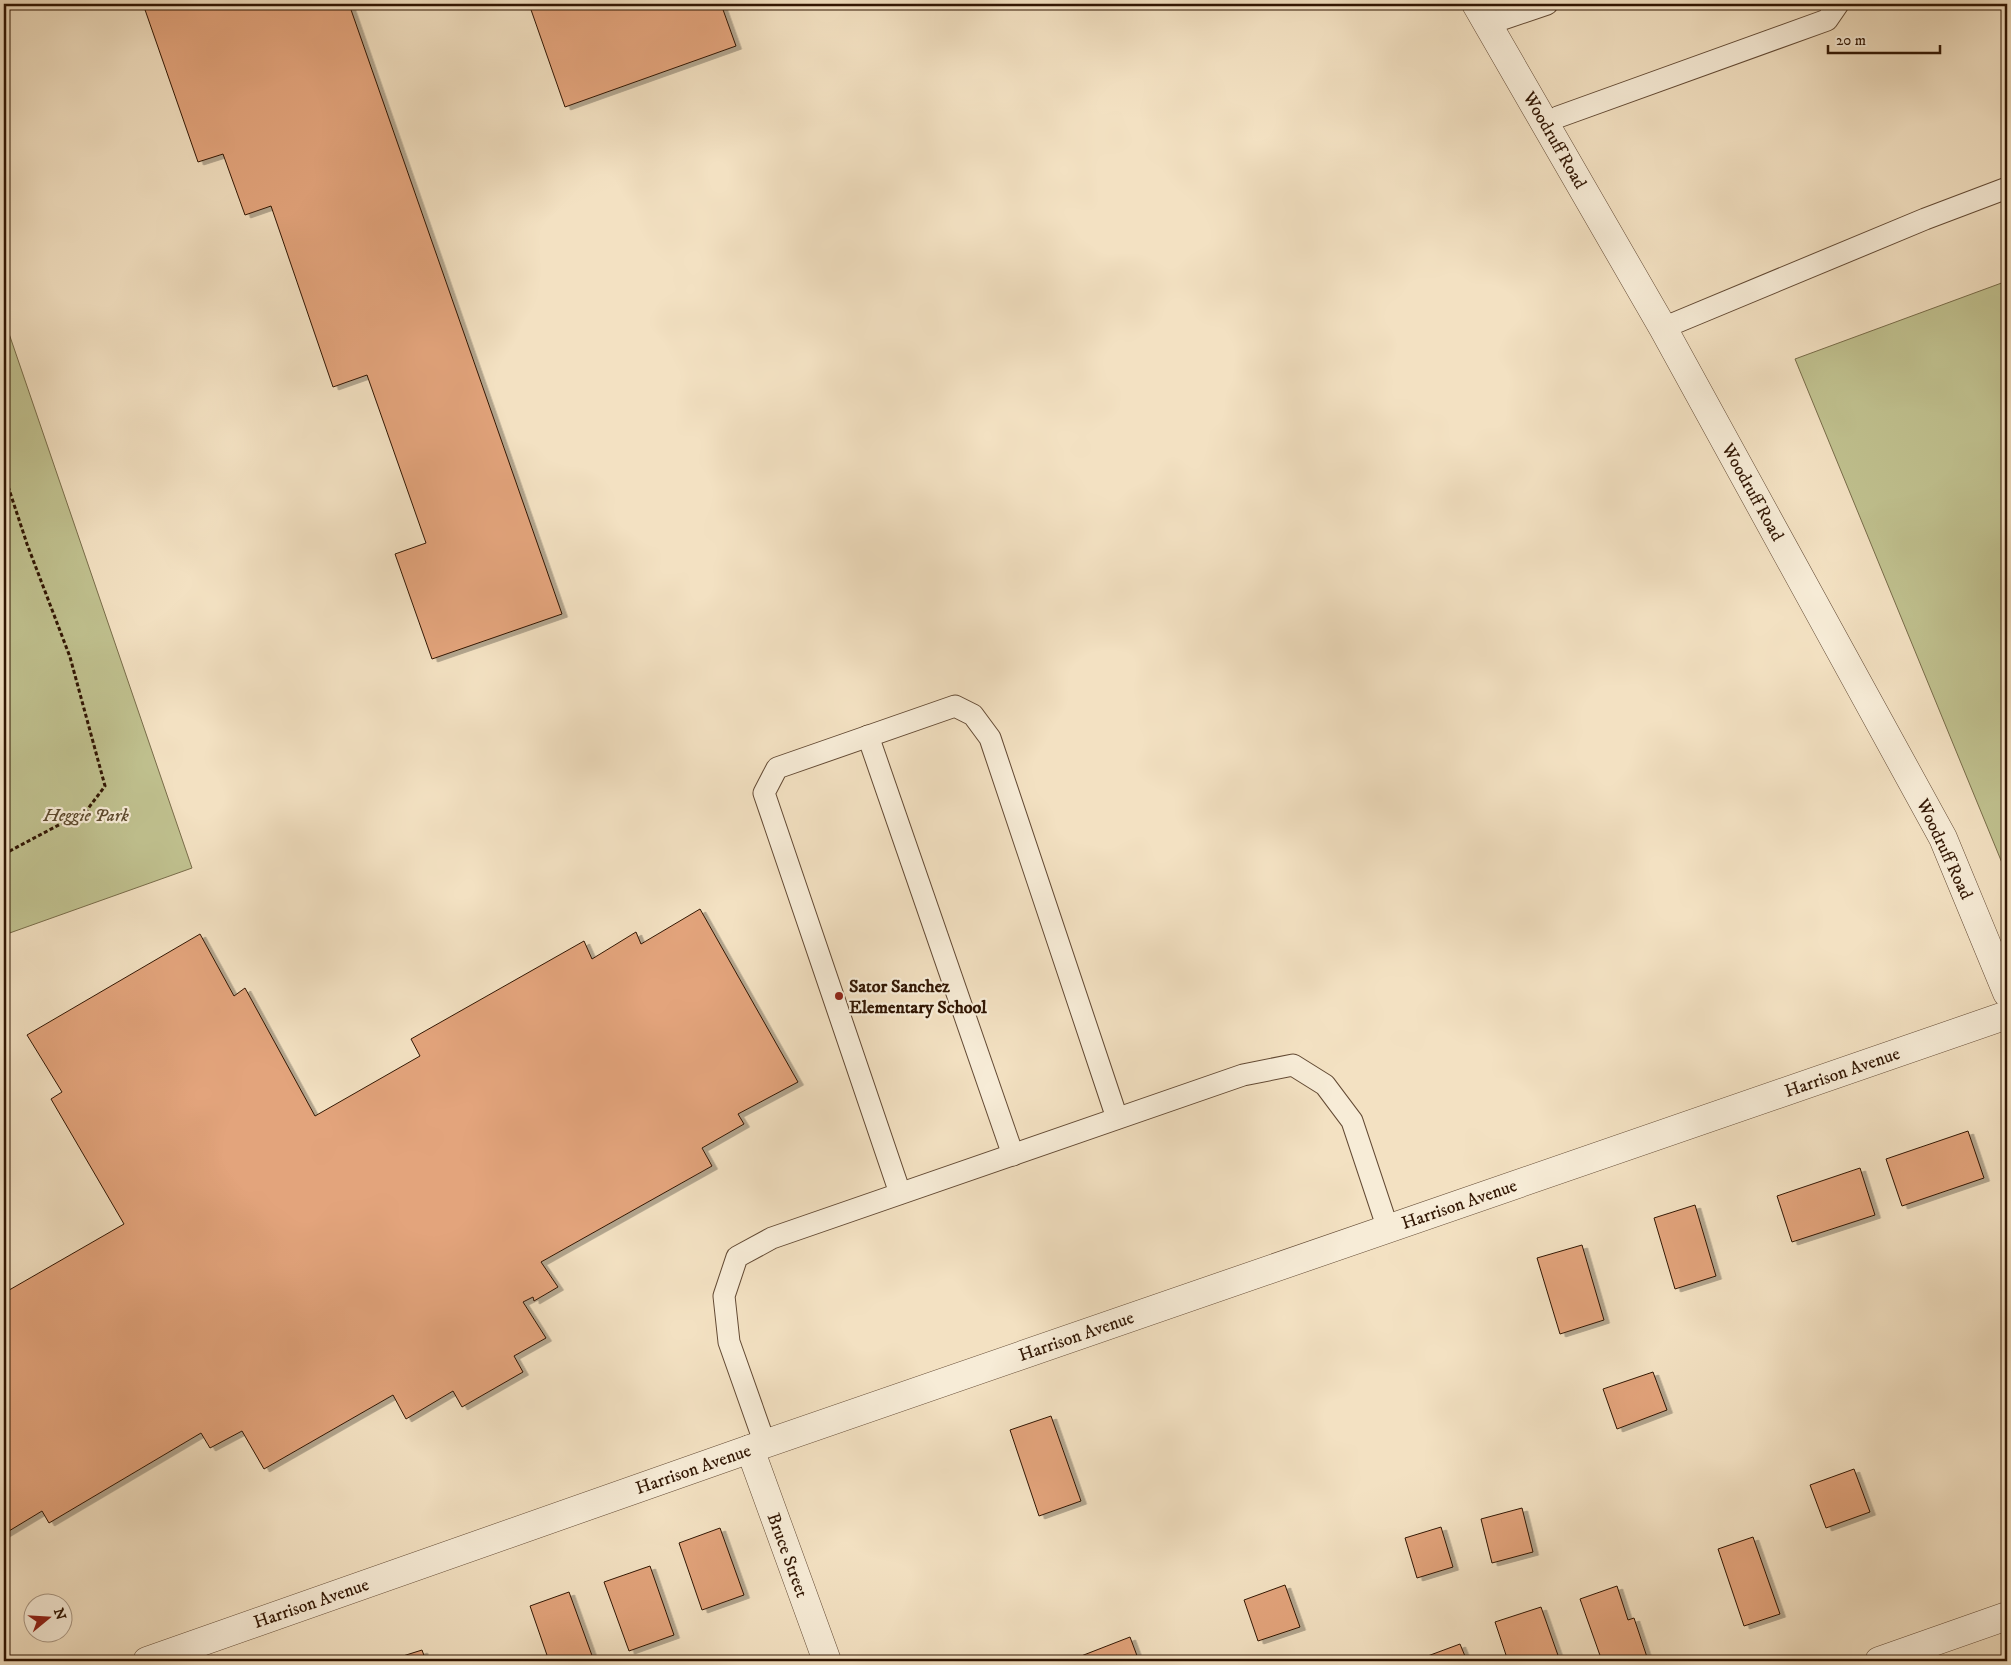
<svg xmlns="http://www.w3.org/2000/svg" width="2011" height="1665" font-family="'IM FELL DW Pica',serif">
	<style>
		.green { fill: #c0c18f; stroke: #786c49 }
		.building { fill: #e3a47b; stroke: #311603; filter: url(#shadow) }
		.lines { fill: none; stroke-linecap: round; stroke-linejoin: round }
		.service-casing { stroke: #624933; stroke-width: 23 }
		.minor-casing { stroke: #624933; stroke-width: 29 }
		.path { stroke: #311603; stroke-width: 3; stroke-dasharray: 4 2.5; stroke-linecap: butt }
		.service { stroke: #f7ecd7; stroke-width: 21 }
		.minor { stroke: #f7ecd7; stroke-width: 28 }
		.poi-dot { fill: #8f2418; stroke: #f7ecd7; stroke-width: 2 }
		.labels { text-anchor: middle; stroke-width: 4.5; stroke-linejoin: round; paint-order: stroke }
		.street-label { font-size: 18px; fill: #311603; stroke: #f7ecd7 }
		.park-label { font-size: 18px; font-style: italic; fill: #5c492d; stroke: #f7ecd7 }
		.poi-label { font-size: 18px; font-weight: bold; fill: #311603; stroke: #f7ecd7; text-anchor: start }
	</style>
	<defs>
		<filter id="shadow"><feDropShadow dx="5.5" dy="3" stdDeviation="0" flood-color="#0004"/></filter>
	</defs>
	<rect width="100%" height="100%" fill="#f3e1c2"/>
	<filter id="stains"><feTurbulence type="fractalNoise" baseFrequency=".004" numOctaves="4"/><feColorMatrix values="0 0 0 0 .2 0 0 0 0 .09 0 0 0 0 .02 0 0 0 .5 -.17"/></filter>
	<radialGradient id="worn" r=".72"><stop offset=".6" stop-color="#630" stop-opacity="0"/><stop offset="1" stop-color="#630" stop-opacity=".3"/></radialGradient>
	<!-- green -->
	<g class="green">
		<path d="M2007,281V875L1795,359Z"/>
		<path d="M4,319L192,868L4,935Z"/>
	</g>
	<!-- building -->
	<g class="building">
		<path d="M143,4H349L562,614L432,659L395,554L426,543L367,375L333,387L271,206L245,215L223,154L198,162Z"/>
		<path d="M529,4H721L736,46L565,107Z"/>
		<path d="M700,909L798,1082L738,1114L744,1124L702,1148L712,1166L541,1262L558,1287L534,1301L533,1297L523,1302L546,1338L514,1356L523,1372L462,1407L453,1391L406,1419L393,1395L264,1469L242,1431L210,1448L201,1433L49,1523L42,1511L4,1534V1293L124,1224L51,1099L62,1092L27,1035L200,934L234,996L245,988L315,1116L420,1056L411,1039L584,941L592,959L636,932L641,944Z"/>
		<path d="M1968,1131L1984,1178L1902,1206L1886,1159Z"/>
		<path d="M1860,1168L1875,1215L1792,1242L1777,1196Z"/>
		<path d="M1695,1205L1716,1276L1675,1289L1654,1218Z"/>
		<path d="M1582,1245L1604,1320L1560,1334L1537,1258Z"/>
		<path d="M1653,1372L1667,1410L1617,1429L1603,1389Z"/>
		<path d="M1051,1416L1081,1501L1039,1516L1010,1430Z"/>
		<path d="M1854,1469L1870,1512L1826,1528L1810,1485Z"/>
		<path d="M1522,1508L1533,1552L1492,1563L1481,1519Z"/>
		<path d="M1441,1527L1453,1567L1417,1578L1405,1538Z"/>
		<path d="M720,1528L744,1595L702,1610L679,1543Z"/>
		<path d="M1753,1537L1780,1614L1744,1626L1718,1549Z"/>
		<path d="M650,1566L674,1635L629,1651L604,1582Z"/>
		<path d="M1285,1585L1300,1627L1258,1641L1244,1600Z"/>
		<path d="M1617,1586L1628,1620L1634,1618L1648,1660L1602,1661L1580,1599Z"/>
		<path d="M569,1592L594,1661H549L530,1606Z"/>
		<path d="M1541,1607L1560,1661H1508L1495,1622Z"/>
		<path d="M1130,1637L1139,1661H1077L1076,1658Z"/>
		<path d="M1460,1644L1467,1661H1426L1425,1657Z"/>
		<path d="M422,1650L426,1661H387Z"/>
	</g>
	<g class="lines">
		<defs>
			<g id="service">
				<path d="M1488,24L1547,4"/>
				<path d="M1546,124L1558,117L1827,20L1838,4"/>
				<path d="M1663,328L1925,219L2007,188"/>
				<path d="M868,736L1013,1155"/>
				<path d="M900,1193L764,793L777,768L955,706L973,715L990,738L1117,1118"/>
				<path d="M765,1444L729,1342L724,1296L737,1257L772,1238L1243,1075L1293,1065L1325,1085L1352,1121L1388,1229"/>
			</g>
			<g id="minor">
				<path d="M1476,4L1663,328L1943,838L2007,993"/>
				<path d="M750,1449L827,1661"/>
				<path d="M147,1661L750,1449L2007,1015"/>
				<path d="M1879,1661L2007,1616"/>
			</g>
		</defs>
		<!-- service casing -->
		<use href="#service" class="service-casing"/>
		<!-- minor casing -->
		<use href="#minor" class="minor-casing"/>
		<!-- path -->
		<path class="path" d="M4,474L27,544L70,657L105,786L87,810L4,854"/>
		<!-- service -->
		<use href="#service" class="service"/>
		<!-- minor -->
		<use href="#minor" class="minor"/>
	</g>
	<!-- markers -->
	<circle class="poi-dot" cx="839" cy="996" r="5"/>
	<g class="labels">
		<!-- street labels -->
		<g class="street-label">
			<text transform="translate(1555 140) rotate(60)" y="6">Woodruff Road</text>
			<text transform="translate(1753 492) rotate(61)" y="6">Woodruff Road</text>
			<text transform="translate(1945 849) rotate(65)" y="6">Woodruff Road</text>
			<text transform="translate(1842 1072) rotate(-19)" y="6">Harrison Avenue</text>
			<text transform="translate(1459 1204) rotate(-19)" y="6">Harrison Avenue</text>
			<text transform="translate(1076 1336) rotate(-19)" y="6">Harrison Avenue</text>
			<text transform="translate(693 1469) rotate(-19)" y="6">Harrison Avenue</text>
			<text transform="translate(788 1555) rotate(70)" y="6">Bruce Street</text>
			<text transform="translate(311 1603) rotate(-19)" y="6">Harrison Avenue</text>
		</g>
		<!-- park labels -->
		<g class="park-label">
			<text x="86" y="821">Heggie Park</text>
		</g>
		<!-- poi labels -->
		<g class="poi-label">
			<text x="849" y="992">Sator Sanchez<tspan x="849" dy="21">Elementary School</tspan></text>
		</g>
	</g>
	<!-- margin -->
	<rect width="2011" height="1665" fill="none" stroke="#f3e1c2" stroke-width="20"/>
	<rect x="5" y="5" width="2001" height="1655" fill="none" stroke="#311603" stroke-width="2.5"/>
	<rect x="10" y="10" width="1991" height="1645" fill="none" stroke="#311603"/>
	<!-- north arrow -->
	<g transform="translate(48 1618) rotate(72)"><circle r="24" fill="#f7ecd7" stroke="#a89682"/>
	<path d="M0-4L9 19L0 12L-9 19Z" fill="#8f2418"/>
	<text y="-8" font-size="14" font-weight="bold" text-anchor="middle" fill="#311603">N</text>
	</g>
	<!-- scale -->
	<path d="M1828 45v8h112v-8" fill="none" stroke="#311603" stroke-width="2.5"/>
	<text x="1836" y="45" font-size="15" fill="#311603" stroke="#f7ecd7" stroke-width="4" paint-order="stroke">20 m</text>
	<rect width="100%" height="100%" filter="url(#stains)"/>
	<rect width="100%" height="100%" fill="url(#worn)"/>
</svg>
